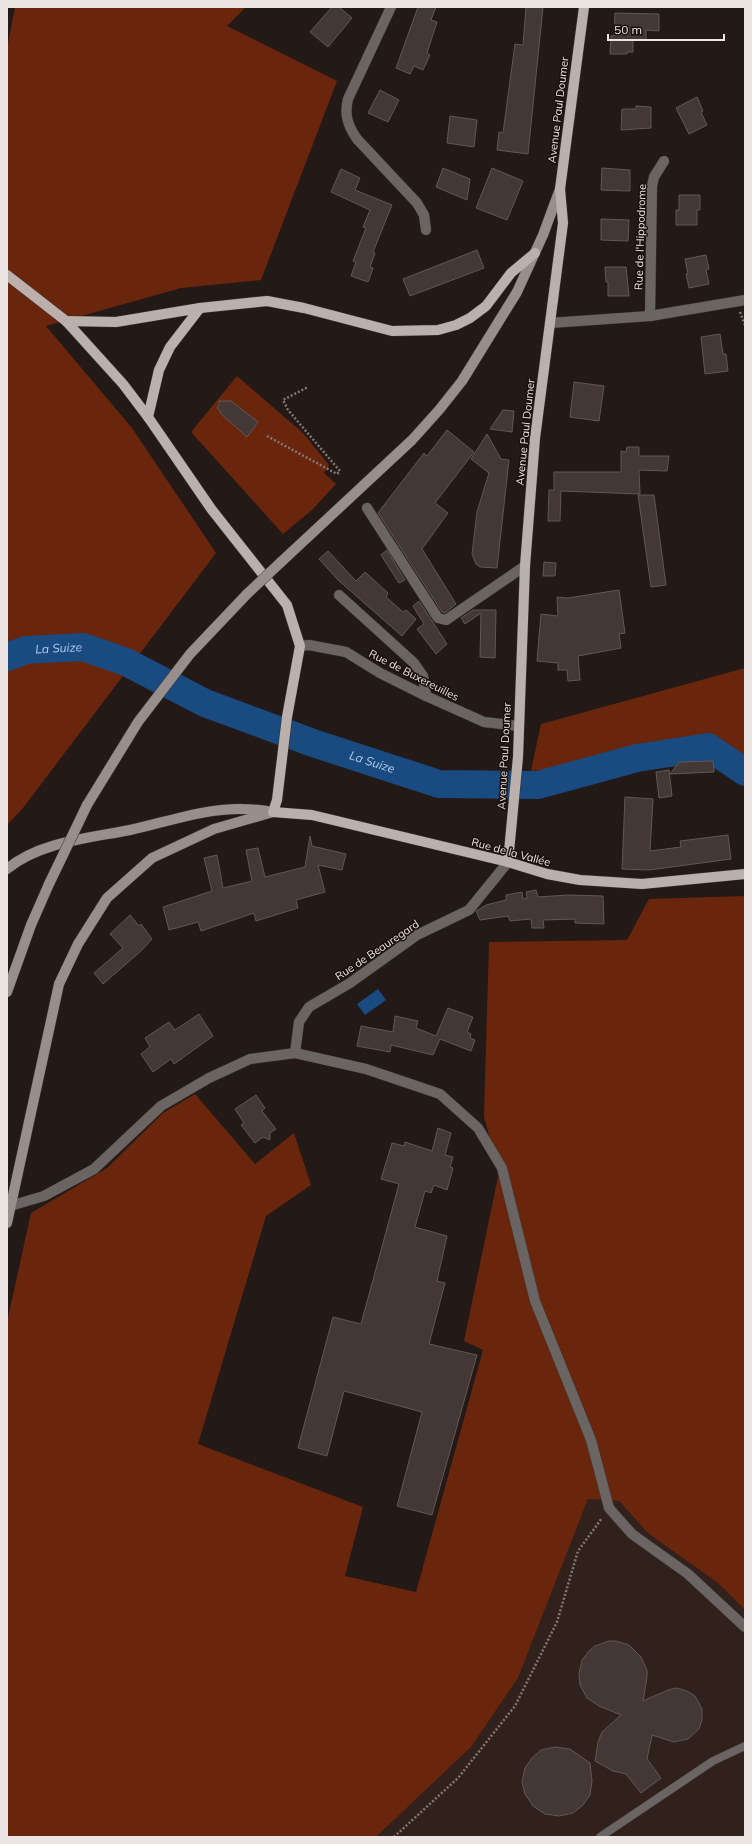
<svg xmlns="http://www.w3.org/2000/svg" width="752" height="1844" font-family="Mulish,sans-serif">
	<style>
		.built { fill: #31211c }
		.green { fill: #6a260c }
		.water { fill: #194a80 }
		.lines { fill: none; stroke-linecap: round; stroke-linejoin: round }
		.river { stroke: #194a80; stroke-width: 28 }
		.building { fill: #433835; stroke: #635753 }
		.lane-casing { stroke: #3f3633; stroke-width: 9 }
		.street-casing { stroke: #3f3633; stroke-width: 11 }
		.secondary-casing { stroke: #3f3633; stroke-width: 11 }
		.primary-casing { stroke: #3f3633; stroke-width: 11 }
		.path { stroke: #817875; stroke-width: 2.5; stroke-dasharray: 2 2; stroke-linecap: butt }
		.lane { stroke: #6a6563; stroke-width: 8 }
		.street { stroke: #6a6563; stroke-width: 10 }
		.secondary { stroke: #988f8c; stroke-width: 10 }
		.primary { stroke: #bbb0ac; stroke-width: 10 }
		.secondary-bridge-casing { stroke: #3f3633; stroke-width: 11; stroke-linecap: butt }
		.secondary-bridge { stroke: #988f8c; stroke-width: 10 }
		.labels { text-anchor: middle; stroke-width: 3; stroke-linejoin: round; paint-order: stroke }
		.street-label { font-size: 11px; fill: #ede5e3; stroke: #19100d }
		.water-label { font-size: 12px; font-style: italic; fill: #b4cfef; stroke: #19100d }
	</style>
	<rect width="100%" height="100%" fill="#231916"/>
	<!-- built -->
	<path class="built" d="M588,1499L619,1501L649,1534L718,1583L745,1610V1837H376L471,1747L518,1678Z"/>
	<!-- green -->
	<g class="green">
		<path d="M15,7H246L227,26L337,81L261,280L181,288L46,326L132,428L216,553L23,808L7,825V49Z"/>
		<path d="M237,376L304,434L329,465L324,473L336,484L312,510L283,534L191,432Z"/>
		<path d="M745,668V756L730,747L531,771L541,724Z"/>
		<path d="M745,896V1610L718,1583L649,1534L619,1501L588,1499L518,1678L471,1747L376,1837H7V1322L31,1213L107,1168L163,1113L195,1094L255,1164L294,1133L311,1185L266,1216L198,1444L363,1507L345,1576L416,1592L483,1350L464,1341L499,1172L484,1117L489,942L627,940L649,899Z"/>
	</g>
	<!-- water -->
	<path class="water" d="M378,989L386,1000L365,1015L357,1004Z"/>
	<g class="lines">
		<!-- river -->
		<path class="river" id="s1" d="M7,657L26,650L83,647L126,662L205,703L313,743L439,784L538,785L637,758L708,747L745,772"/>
	</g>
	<!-- building -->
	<g class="building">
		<path d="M332,7H339L352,18L328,47L310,32Z"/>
		<path d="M418,7H436L431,20L437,22L427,53L430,55L423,70L414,66L410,74L396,68Z"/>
		<path d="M526,7H543L528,154L497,150L499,132L503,133L515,44L523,45Z"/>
		<path d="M615,13L659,14V31L646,30V40H633V52H627V54H610L611,36H614Z"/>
		<path d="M380,90L399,100L388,122L368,113Z"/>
		<path d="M697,97L703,111L701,112L707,125L689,134L676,108Z"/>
		<path d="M636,106L651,107V128L621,130L622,109H636Z"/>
		<path d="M450,116L477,120L474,147L447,143Z"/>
		<path d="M443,168L470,179L467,200L436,187Z"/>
		<path d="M492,168L523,181L507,220L476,208Z"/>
		<path d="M602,168L630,170V191L601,190Z"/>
		<path d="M341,169L360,178L355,190L392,205L373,252L375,253L370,267L373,268L368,282L351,276L356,262L353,261L366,228L363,227L370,210L331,192Z"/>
		<path d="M679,195H700V210H697V225H676V210H679Z"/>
		<path d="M601,219L629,220L628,241L601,240Z"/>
		<path d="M477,250L484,268L410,296L403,279Z"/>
		<path d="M706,255L709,269L706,270L709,284L689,288L686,274H688L685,259Z"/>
		<path d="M605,267H626L629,296H608V282H606Z"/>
		<path d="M720,334L723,354H726L728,371L705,374L701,337Z"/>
		<path d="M574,382L604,386L599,421L570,417Z"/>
		<path d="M219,401H231L258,422L247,437L220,413L221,412L217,408L219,405Z"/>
		<path d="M503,410L514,411L512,432L490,429Z"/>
		<path d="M447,430L474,452L435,503L448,513L422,549L456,604L445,613L442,612L378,513L424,453L427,456Z"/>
		<path d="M487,434L501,459L509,460L497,568L480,567L476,564L472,554L477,512L489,473L471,459Z"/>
		<path d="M627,447H639V456H669L667,471L639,470L640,494L561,491L560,521H548L549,490H554V472H621V451L626,452Z"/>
		<path d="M638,495H654L666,585L651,587Z"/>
		<path d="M387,550L405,580L399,583L381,555Z"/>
		<path d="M328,551L356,581L365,572L388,593L386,597L403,612L406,610L416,619L402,636L338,580L319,559Z"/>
		<path d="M544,562L556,563L555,576H543Z"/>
		<path d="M619,590L625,633L619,634L621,648L578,656L580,680L568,681L567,670H558V663L537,661L541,614L558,616L557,597L568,598Z"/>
		<path d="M419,601L447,644L436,654L417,629L424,624L413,606Z"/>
		<path d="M473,610H496L495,658L480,657L481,613L465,624L461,618Z"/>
		<path d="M713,761L714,772L670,774L679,762Z"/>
		<path d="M669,770L672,796L659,798L656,772Z"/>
		<path d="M625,797L653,799L650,851L681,847L680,841L728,835L731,859L649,870L622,869Z"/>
		<path d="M310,836L312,846L346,854L342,870L318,865L325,892L296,900L298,908L256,921L254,913L201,931L198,922L169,930L163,907L212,891L204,858L217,855L223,888L252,881L246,850L258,848L265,877L305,867Z"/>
		<path d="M536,890L538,897L568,895L603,896L604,924L575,923V919L543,920L544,928H532L531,919L510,921L508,916L480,920L476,911L478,910L486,905L506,900V895L522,892L523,899L527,898L526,892Z"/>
		<path d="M130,915L139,926L141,924L152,939L141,951L103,984L94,973L123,948L110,934Z"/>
		<path d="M448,1008L473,1017L467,1032L471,1034L470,1038L475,1040L471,1051L440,1039L433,1055L391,1045L390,1052L357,1046L361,1026L393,1032L395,1016L418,1021L416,1028L436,1036Z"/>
		<path d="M199,1014L213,1036L174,1064L171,1059L153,1072L141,1054L150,1047L145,1038L169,1022L175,1030Z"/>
		<path d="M256,1095L265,1108L262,1111L276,1129L270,1133V1140L263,1137L255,1143L241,1125L244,1123L235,1109Z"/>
		<path d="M438,1128L451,1133L445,1155L453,1157L450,1167L453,1168L447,1190L434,1185L431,1193L425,1191L415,1227L447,1236L437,1281L445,1283L429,1344L477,1355L432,1515L397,1506L422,1412L344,1391L327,1456L298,1448L333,1317L361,1324L399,1184L381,1179L392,1143L404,1146L405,1142L432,1151Z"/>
		<path d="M609,1641H616L629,1645L641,1657L647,1670V1677L643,1701L668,1690L677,1688L687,1691L695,1696L702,1709V1720L699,1729L688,1739L674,1742L652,1735L647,1759L661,1778L641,1793L626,1774L613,1771L595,1761L598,1742L602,1732L621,1715L599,1706L587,1698L580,1685L579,1674L582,1660L589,1651L595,1646Z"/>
		<path d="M555,1747L570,1749L590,1763L592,1781L590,1795L583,1805L573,1813L559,1816L545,1814L533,1806L525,1794L522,1782L525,1768L532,1758L541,1750Z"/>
	</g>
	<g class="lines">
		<defs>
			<path id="lane" d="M600,1837L713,1761L745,1746"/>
			<g id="street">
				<path d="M391,7L348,99C344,115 348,126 357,139L417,203L424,215L426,230"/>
				<path d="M650,316L652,186L654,177L664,161"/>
				<path d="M550,323L650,316L745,300"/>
				<path d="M367,508L438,618L446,620L525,566"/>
				<path d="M339,595L414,663L423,676L426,696"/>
				<path d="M300,646L309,645L346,652L380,673L426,696L484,722L518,726"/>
				<path d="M295,1053L299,1022L309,1007L350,983L417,935L469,910L508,862"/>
				<path d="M10,1206L44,1196L94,1169L161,1106L209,1078L250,1059L295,1053L366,1069L440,1094L478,1128L502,1168L535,1301L591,1440L609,1508L632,1534L688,1574L745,1627"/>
			</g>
			<g id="secondary">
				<path d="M280,563L412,440L439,410L462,381L517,292L543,235L560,189"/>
				<path d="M87,805L138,722L190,654L247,594"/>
				<path d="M7,869C39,842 90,838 130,830C167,822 205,808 243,809C251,809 259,810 267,811"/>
				<path d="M7,992L31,925L49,884"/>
				<path d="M7,1223L59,984L78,944L107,898L152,858L214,829L273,812"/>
			</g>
			<g id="primary">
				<path d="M7,275L66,321L123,384L148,417L212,510L287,605L300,646L287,717L277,800L273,812L312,815L508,862L547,874L580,880L642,884L745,874"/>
				<path d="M66,321L116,322L200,308L267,301L304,308L392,331L438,330L456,325L470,318L486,306L511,273L535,253"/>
				<path d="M148,417L159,370L170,347L200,308"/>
				<path d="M508,862L518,757L525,566L535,438L563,223L560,189L584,7"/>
			</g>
		</defs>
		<!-- lane casing -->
		<use href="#lane" class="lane-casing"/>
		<!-- street casing -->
		<use href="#street" class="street-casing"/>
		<!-- secondary casing -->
		<use href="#secondary" class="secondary-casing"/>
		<!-- primary casing -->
		<use href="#primary" class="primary-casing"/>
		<!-- path -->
		<g class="path">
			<path d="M740,312L745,325"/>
			<path d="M267,436L337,474L340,471L288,410L283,400L308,387"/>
			<path d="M394,1837L458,1778L515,1706L557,1622L578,1551L602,1518"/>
		</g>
		<!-- lane -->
		<use href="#lane" class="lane"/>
		<!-- street -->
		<use href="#street" class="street"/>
		<!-- secondary -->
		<use href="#secondary" class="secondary"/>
		<!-- primary -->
		<use href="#primary" class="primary"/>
		<defs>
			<g id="secondary-bridge">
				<path d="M247,594L280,563"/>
				<path d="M49,884L87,805"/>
			</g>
		</defs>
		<!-- secondary-bridge casing -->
		<use href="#secondary-bridge" class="secondary-bridge-casing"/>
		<!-- secondary-bridge -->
		<use href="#secondary-bridge" class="secondary-bridge"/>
	</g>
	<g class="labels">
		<!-- street labels -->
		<g class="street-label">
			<text transform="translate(558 110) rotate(-83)" y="4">Avenue Paul Doumer</text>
			<text transform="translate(640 237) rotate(-88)" y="4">Rue de l'Hippodrome</text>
			<text transform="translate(525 432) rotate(-84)" y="4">Avenue Paul Doumer</text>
			<text transform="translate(414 675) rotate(27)" y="4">Rue de Buxereuilles</text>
			<text transform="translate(504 756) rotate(-87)" y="4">Avenue Paul Doumer</text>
			<text transform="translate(511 852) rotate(15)" y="4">Rue de la Vallée</text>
			<text transform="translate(377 950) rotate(-34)" y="4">Rue de Beauregard</text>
		</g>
		<!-- water labels -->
		<g class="water-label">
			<text dy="4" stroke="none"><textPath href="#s1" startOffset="53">La Suize</textPath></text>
			<text dy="4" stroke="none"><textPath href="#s1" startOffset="389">La Suize</textPath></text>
		</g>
	</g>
	<!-- border -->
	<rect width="752" height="1844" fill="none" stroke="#ede5e3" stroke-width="16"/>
	<!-- scale -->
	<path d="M608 34v6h116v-6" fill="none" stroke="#ede5e3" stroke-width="2"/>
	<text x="614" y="34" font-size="12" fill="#ede5e3" stroke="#19100d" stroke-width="3" paint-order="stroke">50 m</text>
</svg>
